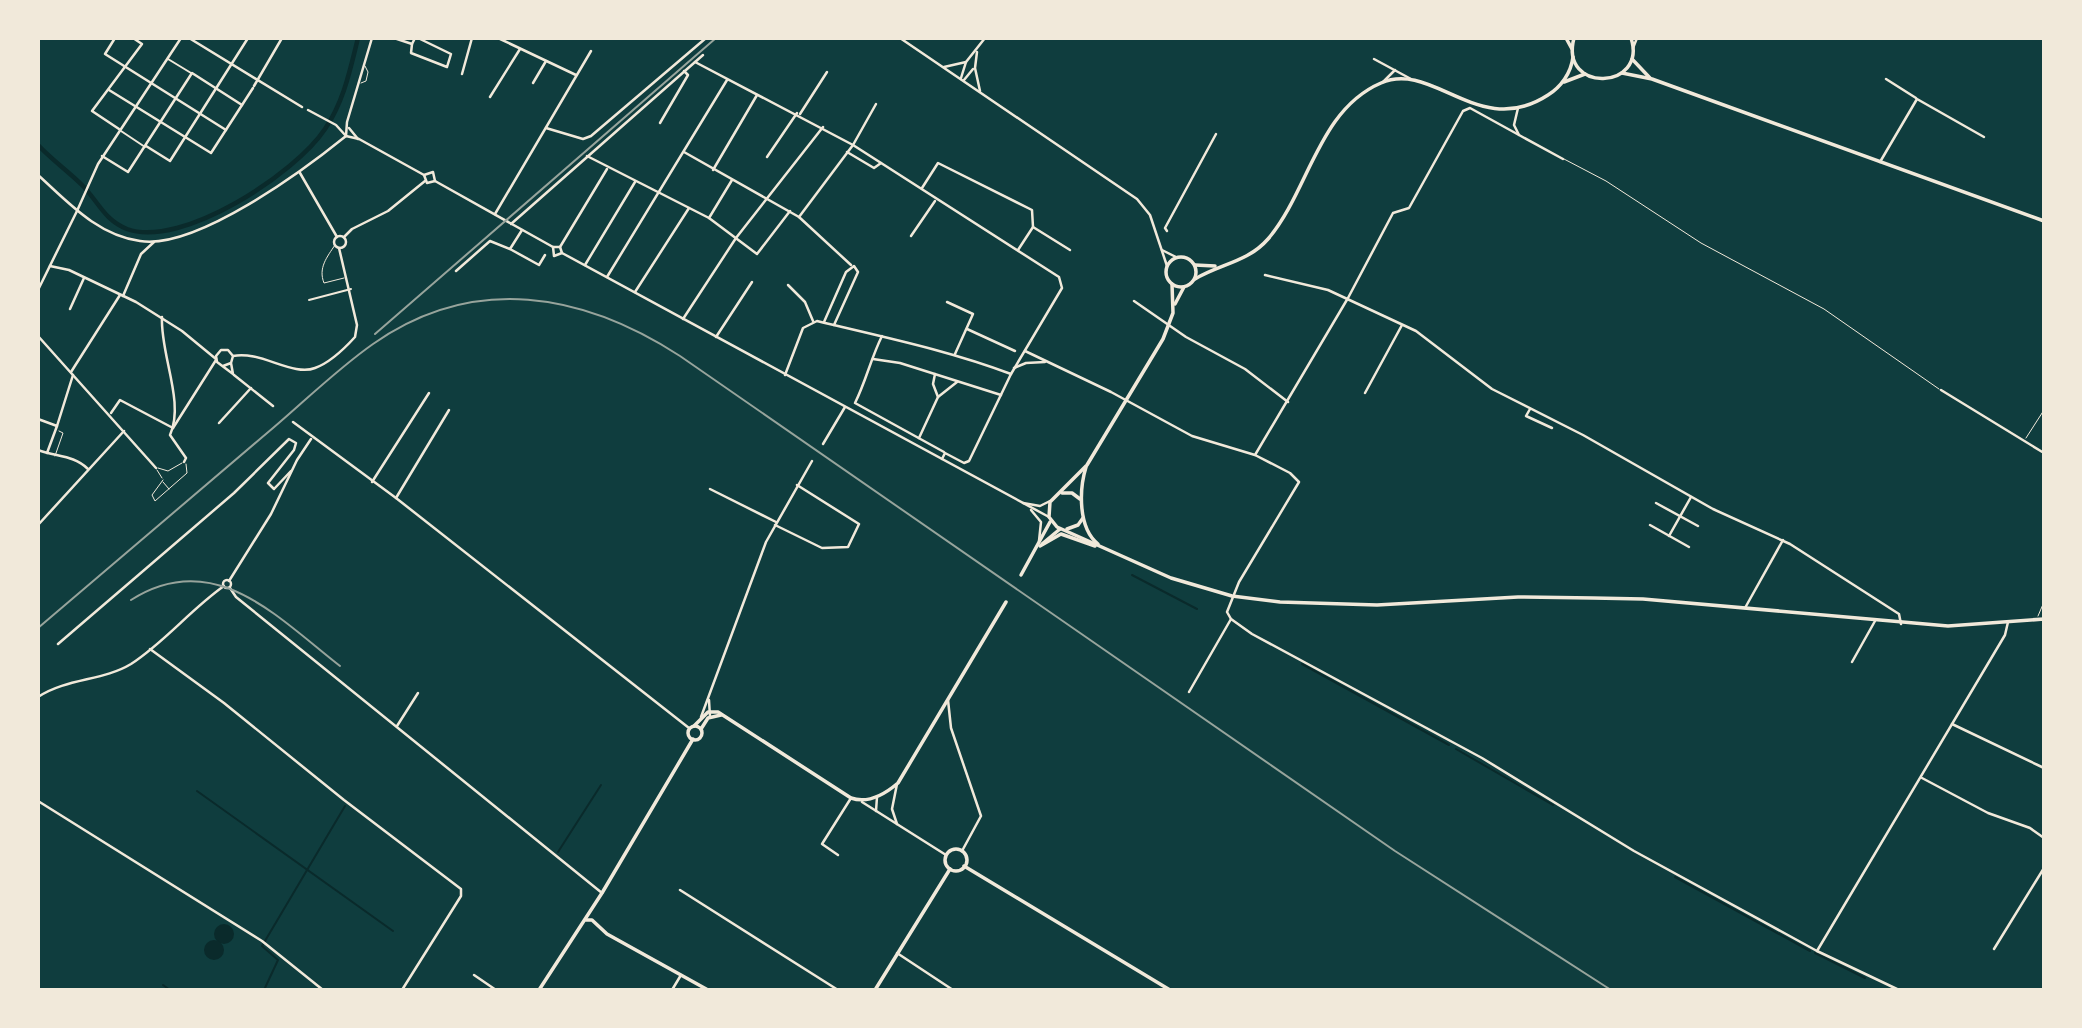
<svg xmlns="http://www.w3.org/2000/svg" width="2082" height="1028" font-family="Montserrat,sans-serif">
	<style>
		.water { fill: #0a2a2b }
		.lines { fill: none; stroke-linecap: round; stroke-linejoin: round }
		.stream { stroke: #0a2a2b; stroke-width: 2 }
		.canal { stroke: #0a2a2b; stroke-width: 4.5 }
		.service { stroke: #f1e9da; stroke-width: 1 }
		.pedestrian { stroke: #f1e9da; stroke-width: 2 }
		.minor { stroke: #f1e9da; stroke-width: 2.5 }
		.tertiary { stroke: #f1e9da; stroke-width: 2.5 }
		.secondary { stroke: #f1e9da; stroke-width: 3.5 }
		.primary { stroke: #f1e9da; stroke-width: 3.5 }
		.trunk { stroke: #f1e9da; stroke-width: 3.5 }
		.rail { stroke: #97a49c; stroke-width: 2 }
	</style>
	<rect width="100%" height="100%" fill="#0f3d3e"/>
	<!-- water -->
	<g class="water">
		<circle cx="224" cy="934" r="10"/>
		<circle cx="214" cy="950" r="10"/>
	</g>
	<g class="lines">
		<!-- stream -->
		<g class="stream">
			<path d="M1132,575L1197,609"/>
			<path d="M1302,664L1449,745"/>
			<path d="M1456,749L1553,805"/>
			<path d="M197,791L393,931"/>
			<path d="M558,852L601,785"/>
			<path d="M1675,877L1810,951"/>
			<path d="M1815,953L1865,978"/>
			<path d="M163,985L170,990"/>
			<path d="M264,990L278,960L262,946L345,806"/>
		</g>
		<!-- canal -->
		<path class="canal" d="M38,145C52,160 68,171 82,185C98,201 104,220 127,229C182,249 296,173 325,129C344,101 350,70 358,38"/>
		<!-- service -->
		<g class="service">
			<path d="M361,83L366,81L368,72L365,66"/>
			<path d="M1564,159L1606,181L1701,243L1824,309L1939,389"/>
			<path d="M335,245C327,257 318,268 324,283L344,278"/>
			<path d="M2026,438L2044,410"/>
			<path d="M55,456L63,433L59,431"/>
			<path d="M158,468L168,471L182,463"/>
			<path d="M157,470L162,478"/>
			<path d="M163,480L152,495L155,501L187,473L186,464"/>
			<path d="M163,482L169,489"/>
			<path d="M2038,616L2044,602"/>
		</g>
		<!-- pedestrian -->
		<g class="pedestrian">
			<path d="M168,59L191,73"/>
			<path d="M121,131L145,147"/>
			<path d="M309,300L351,289"/>
		</g>
		<!-- minor -->
		<g class="minor">
			<path d="M115,38L105,54L226,130"/>
			<path d="M189,38L302,107"/>
			<path d="M394,38L412,44L415,38"/>
			<path d="M498,38L576,75"/>
			<path d="M412,44L411,53L447,67L451,54L418,38"/>
			<path d="M1633,48L1637,38"/>
			<path d="M977,52L975,68L980,91"/>
			<path d="M1374,59L1411,79"/>
			<path d="M695,62L853,145L1059,277L1062,288L1011,374L969,461L964,463L945,453L942,459"/>
			<path d="M944,67L966,62L985,38"/>
			<path d="M462,74L472,38"/>
			<path d="M961,78L966,62"/>
			<path d="M1886,79L1916,98"/>
			<path d="M964,80L973,69"/>
			<path d="M1383,82L1395,70"/>
			<path d="M533,83L546,61"/>
			<path d="M254,86L282,38"/>
			<path d="M109,90L211,153L253,88"/>
			<path d="M490,97L520,49"/>
			<path d="M1518,108L1514,125L1519,135L1563,159"/>
			<path d="M308,110L336,125L346,136"/>
			<path d="M800,114L827,72"/>
			<path d="M660,123L688,75L684,71"/>
			<path d="M546,128L583,139L591,136L706,38"/>
			<path d="M119,129L92,111L142,44L133,38"/>
			<path d="M146,146L170,161L248,38"/>
			<path d="M684,152L799,217L851,265"/>
			<path d="M847,152L874,168L881,163"/>
			<path d="M102,156L128,172L192,73L242,105"/>
			<path d="M587,156L709,218L757,254L790,211"/>
			<path d="M767,157L797,113"/>
			<path d="M1880,162L1917,99L1984,137"/>
			<path d="M713,170L757,95"/>
			<path d="M300,173L337,237"/>
			<path d="M922,188L938,163L1032,210L1033,227L1018,250"/>
			<path d="M77,211L98,164L181,38"/>
			<path d="M495,214L591,51"/>
			<path d="M799,217L853,145L876,104"/>
			<path d="M709,218L732,180"/>
			<path d="M511,224L703,55"/>
			<path d="M1033,227L1070,250"/>
			<path d="M1167,231L1165,228L1216,134"/>
			<circle cx="340" cy="242" r="6"/>
			<path d="M911,236L935,201"/>
			<path d="M344,237L352,229L388,211L425,181"/>
			<path d="M560,247L607,169"/>
			<path d="M510,249L539,265L545,255"/>
			<path d="M585,265L635,182"/>
			<path d="M50,266L69,270L136,302L182,331L216,359"/>
			<path d="M456,271L490,241L510,249L522,230"/>
			<path d="M1265,275L1328,290L1416,331L1492,389L1583,435L1713,509L1790,544L1899,614L1901,624"/>
			<path d="M607,277L727,80"/>
			<path d="M788,285L805,302L813,321"/>
			<path d="M635,292L689,208"/>
			<path d="M123,296L141,254L154,242"/>
			<path d="M1134,301L1186,337L1245,369L1288,402"/>
			<path d="M947,302L973,314L955,354"/>
			<path d="M70,309L84,278"/>
			<path d="M162,317C160,354 185,402 170,435L186,458L184,462"/>
			<path d="M683,319L736,238L823,127"/>
			<path d="M824,322L846,272L854,266L858,272L834,325"/>
			<path d="M967,329L1015,351"/>
			<path d="M38,336L156,468"/>
			<path d="M882,336C871,358 866,381 855,403L944,452"/>
			<path d="M716,337L752,282"/>
			<path d="M1025,351L1111,392L1192,436L1255,455L1348,298L1393,213L1409,208L1463,111L1470,108L1519,135"/>
			<path d="M233,356C260,350 293,377 315,368C329,363 345,348 355,337L357,325L339,248"/>
			<path d="M873,359L900,363L1001,395"/>
			<path d="M223,366L231,363L233,356L228,350H221L216,356L217,362L233,374L231,363"/>
			<path d="M1014,368L1026,363L1045,362"/>
			<path d="M71,372L120,295"/>
			<path d="M935,374L933,384L938,397"/>
			<path d="M234,375L273,406"/>
			<path d="M785,375L803,328L817,321C883,337 947,350 1011,374"/>
			<path d="M1941,390L2044,453"/>
			<path d="M1365,393L1402,325"/>
			<path d="M1530,409L1526,416L1552,428"/>
			<path d="M111,413L120,400L173,428"/>
			<path d="M38,419L57,426L73,375"/>
			<path d="M293,422L396,498L689,728"/>
			<path d="M219,423L251,388"/>
			<path d="M173,428L216,360"/>
			<path d="M919,438L938,397L957,382"/>
			<path d="M823,444L845,407"/>
			<path d="M38,450C57,457 74,455 88,469"/>
			<path d="M47,453L57,426"/>
			<path d="M1255,455L1290,473L1299,482L1239,582L1227,612L1231,619L1252,634L1482,758L1634,851L1817,951L1899,990"/>
			<path d="M372,482L429,393"/>
			<path d="M710,489L776,522"/>
			<path d="M396,498L449,410"/>
			<path d="M1656,503L1698,526"/>
			<path d="M38,525L124,431"/>
			<path d="M775,525L822,548L848,547L859,524L797,485"/>
			<path d="M1650,525L1689,547"/>
			<path d="M1669,536L1691,497"/>
			<circle cx="227" cy="584" r="4"/>
			<path d="M229,581L271,514L297,460L311,439"/>
			<path d="M230,588L236,597L602,893"/>
			<path d="M1745,608L1783,540"/>
			<path d="M58,644L234,493L289,439L296,443L294,450L268,483L274,489L291,471"/>
			<path d="M150,649L224,703L344,800L461,889V896L402,990"/>
			<path d="M1852,662L1875,621"/>
			<path d="M1189,692L1231,619"/>
			<path d="M38,697C67,678 103,681 131,664C165,642 191,609 224,586"/>
			<path d="M709,700L710,717"/>
			<path d="M948,700L951,728L981,816L962,851"/>
			<path d="M701,717L766,542L812,461"/>
			<path d="M1952,724L2044,768"/>
			<path d="M397,726L418,693"/>
			<path d="M1922,778L1988,813L2030,828L2044,838"/>
			<path d="M38,801L262,941L323,990"/>
			<path d="M838,855L822,844L851,798"/>
			<path d="M680,890L838,990"/>
			<path d="M1994,949L2044,868"/>
			<path d="M1817,951L2005,635L2008,622"/>
			<path d="M897,953L953,990"/>
			<path d="M474,975L496,990"/>
			<path d="M672,990L681,975"/>
		</g>
		<!-- tertiary -->
		<g class="tertiary">
			<path d="M900,38L1137,199L1150,215L1167,266"/>
			<path d="M349,128L358,139"/>
			<path d="M346,136L359,139L424,175L427,183L435,181L553,247H560L562,253L1049,517"/>
			<path d="M38,175C68,202 97,235 140,241C196,250 304,170 346,136L347,122L372,38"/>
			<path d="M424,175L433,172L435,181"/>
			<path d="M553,247L554,256L562,253"/>
			<path d="M1162,250L1176,257"/>
			<path d="M38,290L77,211"/>
			<path d="M1023,503L1040,506L1050,501"/>
			<path d="M1031,510L1041,522L1039,541"/>
			<path d="M862,802L946,855"/>
			<path d="M876,811L877,797"/>
			<path d="M897,824L892,809L897,784"/>
		</g>
		<!-- secondary -->
		<g class="secondary">
			<path d="M1564,82L1585,74"/>
			<circle cx="1181" cy="272" r="15"/>
			<path d="M1195,265L1215,266"/>
			<path d="M1195,279C1220,264 1248,262 1268,239C1309,191 1318,110 1381,83C1433,60 1479,140 1548,95C1561,87 1571,73 1573,57"/>
			<path d="M1172,284L1173,313L1163,339L1087,465L1050,502L1049,517L1057,527L1171,578L1232,596L1280,602L1377,605L1518,597L1593,598L1643,599L1948,626L2044,619"/>
			<path d="M1175,304L1184,287"/>
			<path d="M1086,467C1079,490 1078,528 1098,544"/>
			<path d="M1062,493H1072L1080,499"/>
			<path d="M1067,529L1078,525L1083,518"/>
			<path d="M1042,544L1060,529"/>
			<path d="M1040,546L1061,534L1095,546"/>
			<path d="M1021,575L1050,522"/>
			<path d="M694,726L708,712H718L851,798C868,804 884,795 898,783L1006,602"/>
			<circle cx="695" cy="733" r="7"/>
			<path d="M701,729L708,718L721,715"/>
			<circle cx="956" cy="860" r="11"/>
			<path d="M964,866L1170,990"/>
			<path d="M586,920H592L607,934L708,990"/>
			<path d="M539,990L602,893L693,739"/>
			<path d="M875,990L950,869"/>
		</g>
		<!-- primary -->
		<g class="primary">
			<path d="M1574,38C1559,94 1648,90 1631,38"/>
			<path d="M1632,59L1650,78"/>
			<path d="M1622,73L1652,79L2044,221"/>
		</g>
		<!-- trunk -->
		<path class="trunk" d="M1566,38L1572,49"/>
		<!-- rail -->
		<g class="rail">
			<path d="M375,334L716,38"/>
			<path d="M131,600C214,547 277,617 340,666"/>
			<path d="M38,628C112,565 186,502 260,439C298,408 333,372 373,344C474,273 583,293 680,356L1395,851L1611,990"/>
		</g>
	</g>
	<!-- border -->
	<rect width="2082" height="1028" fill="none" stroke="#f1e9da" stroke-width="80"/>
</svg>
